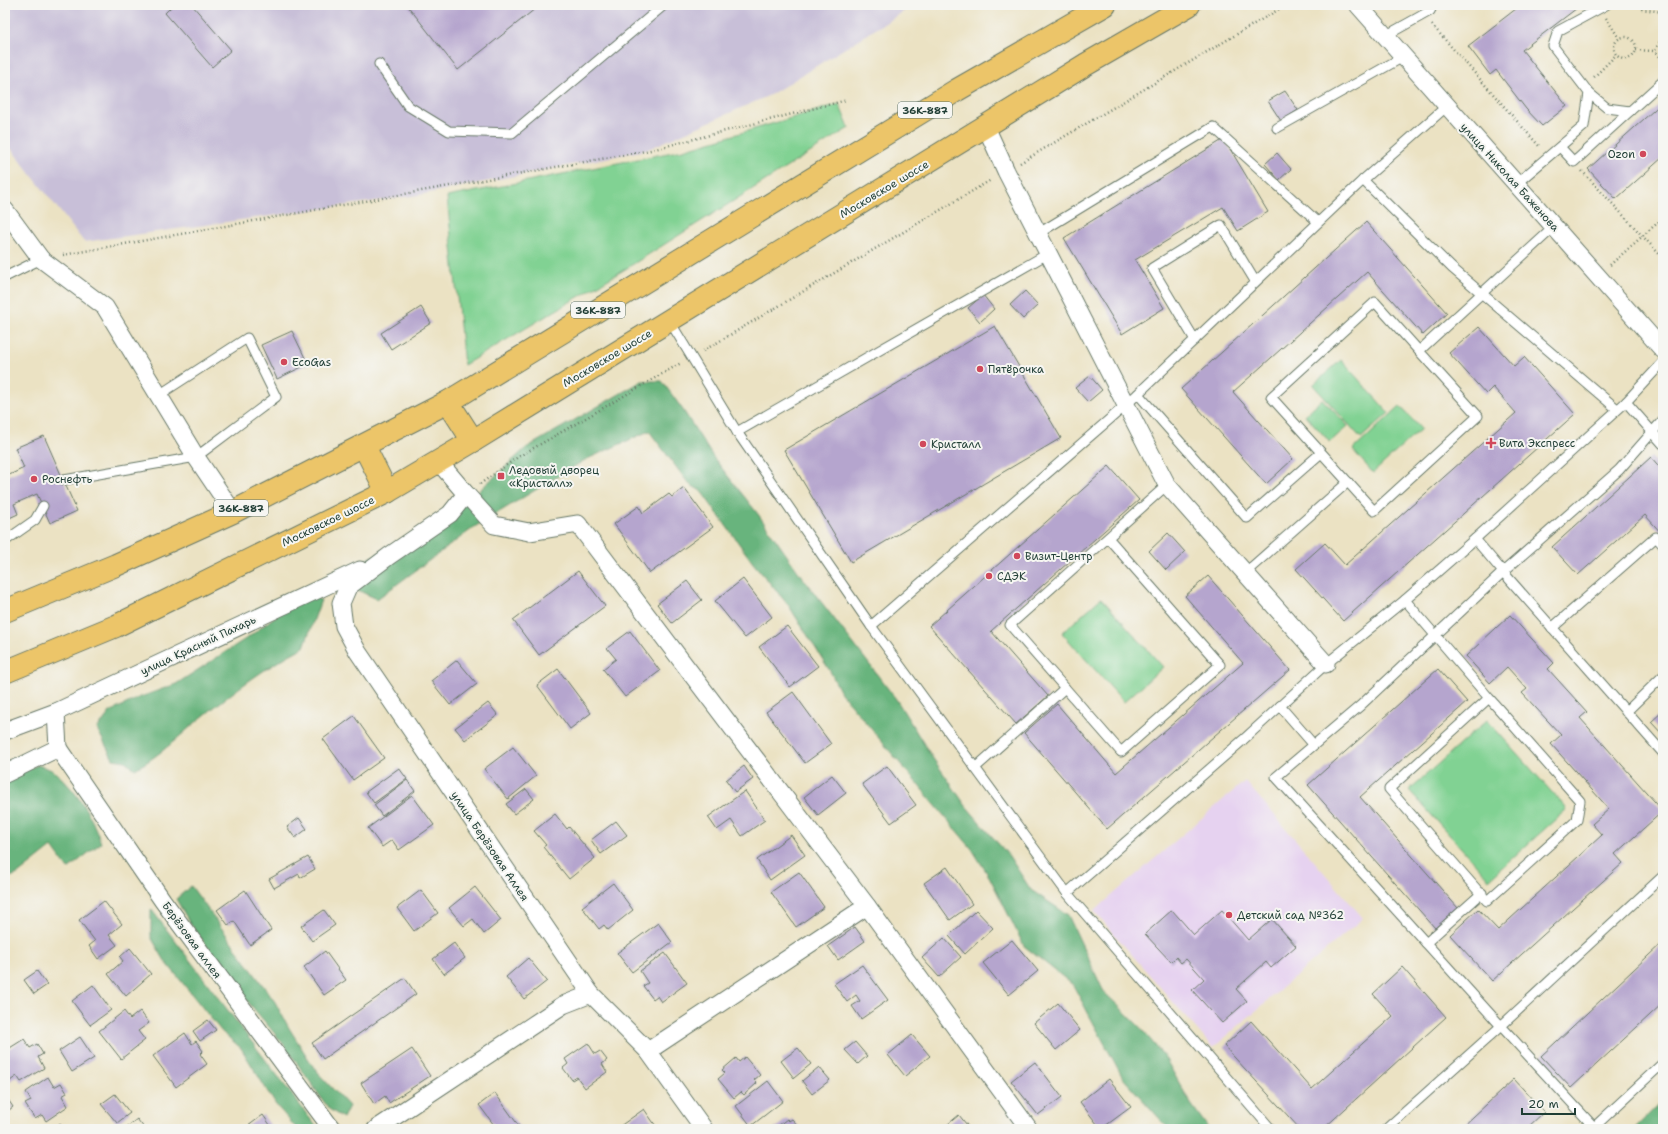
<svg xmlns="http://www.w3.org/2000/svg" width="1668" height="1134" font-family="'Shantell Sans',sans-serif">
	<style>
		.built { fill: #e6d2f0 }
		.industrial { fill: #c8bfd8 }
		.green { fill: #81d293; stroke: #508864 }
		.forest { fill: #68b47d; stroke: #447858 }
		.building { fill: #b5a5ce }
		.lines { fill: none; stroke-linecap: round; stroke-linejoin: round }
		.lane-casing { stroke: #676; stroke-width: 11 }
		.street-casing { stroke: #676; stroke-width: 19 }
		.primary-casing { stroke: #676; stroke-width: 24 }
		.path { stroke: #676; stroke-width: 2.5; stroke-dasharray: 1 3; stroke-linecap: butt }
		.lane { stroke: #fff; stroke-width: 9 }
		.street { stroke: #fff; stroke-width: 17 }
		.primary { stroke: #ecc569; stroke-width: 22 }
		.poi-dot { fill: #d1495b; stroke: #f6f6f2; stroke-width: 1.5 }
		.labels { text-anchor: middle; stroke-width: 4; stroke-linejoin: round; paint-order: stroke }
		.shield { fill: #f6f6f2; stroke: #60746d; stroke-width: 1 }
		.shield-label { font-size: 10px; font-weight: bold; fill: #1f3d34 }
		.poi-label { font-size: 11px; fill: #1f3d34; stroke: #f6f6f2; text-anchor: start }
		.street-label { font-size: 11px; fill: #1f3d34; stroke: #f6f6f2 }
	</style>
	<rect width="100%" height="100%" fill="#f6f6f2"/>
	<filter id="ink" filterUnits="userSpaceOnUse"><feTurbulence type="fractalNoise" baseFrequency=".025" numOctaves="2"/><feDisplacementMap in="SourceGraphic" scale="8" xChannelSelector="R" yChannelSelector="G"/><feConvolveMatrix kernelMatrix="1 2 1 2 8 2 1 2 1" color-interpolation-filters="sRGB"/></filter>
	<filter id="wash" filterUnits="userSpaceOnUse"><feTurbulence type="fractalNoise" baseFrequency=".012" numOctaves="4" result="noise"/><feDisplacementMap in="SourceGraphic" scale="16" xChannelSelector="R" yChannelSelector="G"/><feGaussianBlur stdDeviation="0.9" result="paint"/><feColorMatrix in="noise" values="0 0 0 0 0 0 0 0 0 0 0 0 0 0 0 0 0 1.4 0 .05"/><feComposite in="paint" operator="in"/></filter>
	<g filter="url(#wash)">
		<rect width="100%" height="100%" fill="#ebe2c3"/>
		<!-- built -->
		<path class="built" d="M1245,781L1363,918L1213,1048L1094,911Z"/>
		<!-- industrial -->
		<path class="industrial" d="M5,5H914L770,95L646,150L419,195L84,242L5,141Z"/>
		<!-- green -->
		<g class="green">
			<path d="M839,104L849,128L627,268L464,365L447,197L683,150Z"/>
			<path d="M1341,360L1389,413L1361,438L1313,385Z"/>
			<path d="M1322,399L1348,426L1330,442L1305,415Z"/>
			<path d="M1400,406L1421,429L1373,473L1353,450Z"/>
			<path d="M1101,598L1163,667L1124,702L1062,633Z"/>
			<path d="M1487,720L1567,809L1489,879L1409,790Z"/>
		</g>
		<!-- forest -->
		<g class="forest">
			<path d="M642,381H662L683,410L713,457L758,514L802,577L896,699L932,757L966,806L1009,856L1031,890L1068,915L1104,992L1138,1025L1164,1056L1191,1104L1209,1129H1169L1123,1078L1073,985L1024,946L990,878L972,849L841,693L830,671L789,606L753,563L701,491L689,484L649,431L585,460L476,526L377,599L353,588L366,560L461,507L526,448Z"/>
			<path d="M304,594L321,600L304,647C267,666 234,691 201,718C179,736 160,756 135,769L125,761L113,759L97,729L110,712L138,698L176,684L250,636Z"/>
			<path d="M38,765C43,767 51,769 55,772C77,791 92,816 101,843L68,869L52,847L18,874L5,879V777Z"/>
			<path d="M191,886L275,1002L289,1028L316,1071L349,1106L343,1118L329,1109L285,1046L249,1003L191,925L176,899Z"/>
			<path d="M151,909L318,1129H297L276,1105L241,1048L222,1032L165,961L151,937Z"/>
			<path d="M1663,1100V1129H1634Z"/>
		</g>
		<g id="blocks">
			<!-- building -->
			<g class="building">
				<path d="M173,5H192L231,50L212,67L165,13Z"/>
				<path d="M407,5H540L458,70Z"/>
				<path d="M1521,5H1581L1522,50L1567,106L1542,126L1526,109L1496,70L1490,75L1468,46Z"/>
				<path d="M1285,91L1298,110L1281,121L1268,101Z"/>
				<path d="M1663,102V157L1616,199L1588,169Z"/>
				<path d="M1224,139L1268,212L1238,231L1223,207L1135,260L1164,308L1122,334L1064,238Z"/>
				<path d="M1277,153L1291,169L1279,180L1265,164Z"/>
				<path d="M1366,222L1447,313L1423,335L1367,272L1233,392L1293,459L1266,484L1181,389Z"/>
				<path d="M1025,291L1038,305L1023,319L1010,305Z"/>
				<path d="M983,295L994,309L980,322L968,308Z"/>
				<path d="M421,307L431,323L391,349L381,333Z"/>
				<path d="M995,326L1061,438L851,562L784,450Z"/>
				<path d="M1479,327L1514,366L1524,357L1575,414L1343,621L1296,569L1325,543L1345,565L1516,413L1493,387L1486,394L1449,353Z"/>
				<path d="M292,331L308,364L277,379L261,345Z"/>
				<path d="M1090,376L1102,390L1088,402L1075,388Z"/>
				<path d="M44,436L77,511L50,523L37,494L14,504L18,514L5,520V477L24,468L15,448Z"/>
				<path d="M1651,457L1663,471V535L1645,515L1578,575L1552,547Z"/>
				<path d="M1109,466L1139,500L991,631L1048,696L1016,724L929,626Z"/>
				<path d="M684,488L713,527L650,573L614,524L639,506L643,513L669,494L672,497Z"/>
				<path d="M1168,533L1185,552L1166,570L1149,551Z"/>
				<path d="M578,571L605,606L539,655L513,620Z"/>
				<path d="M1208,576L1290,670L1107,829L1024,733L1057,704L1116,773L1243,663L1185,596Z"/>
				<path d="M743,579L772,617L745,638L715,601Z"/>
				<path d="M687,581L702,600L672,623L657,604Z"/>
				<path d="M1510,615L1554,663L1548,669L1587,712L1580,718L1663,811L1615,854L1623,863L1492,981L1450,935L1478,909L1498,930L1602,835L1592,824L1609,809L1551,744L1561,735L1522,693L1527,689L1507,667L1490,683L1466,656Z"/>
				<path d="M787,626L818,666L790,687L759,647Z"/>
				<path d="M630,631L660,671L625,697L603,669L616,659L607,648Z"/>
				<path d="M457,660L477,684L450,705L431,681Z"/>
				<path d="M558,669L591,713L570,729L537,685Z"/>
				<path d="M1438,669L1467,702L1360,797L1458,908L1435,928L1308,785Z"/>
				<path d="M793,692L831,744L805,763L766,712Z"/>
				<path d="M488,703L498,715L465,740L455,728Z"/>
				<path d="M1663,711V735L1651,722Z"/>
				<path d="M354,716L384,758L353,780L323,739Z"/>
				<path d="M513,747L536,776L508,799L484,769Z"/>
				<path d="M744,766L753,779L735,792L726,780Z"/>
				<path d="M887,766L916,805L891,823L862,784Z"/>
				<path d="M399,768L407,779L374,803L366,792Z"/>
				<path d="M832,775L846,793L818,815L804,797Z"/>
				<path d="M407,780L415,791L382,816L374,805Z"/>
				<path d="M526,789L534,799L514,814L506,804Z"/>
				<path d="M745,791L765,820L742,836L731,820L717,830L708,817Z"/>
				<path d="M412,795L434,825L399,850L392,840L382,847L368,828Z"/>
				<path d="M555,814L567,829L569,827L595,858L569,879L543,847L546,845L534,831Z"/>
				<path d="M299,818L307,829L295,838L287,827Z"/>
				<path d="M616,821L627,835L601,854L591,840Z"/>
				<path d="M791,835L805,855L770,880L757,860Z"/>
				<path d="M308,857L315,869L300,878L299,874L274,888L269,879Z"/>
				<path d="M947,867L972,904L950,920L924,883Z"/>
				<path d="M799,872L824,907L796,927L771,892Z"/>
				<path d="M613,883L633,910L608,930L604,925L599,929L582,907Z"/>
				<path d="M475,887L501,920L484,934L473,919L464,926L449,908Z"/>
				<path d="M245,890L271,930L250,945L234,921L228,925L217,910Z"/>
				<path d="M421,890L438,913L414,931L397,908Z"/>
				<path d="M104,901L122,924L109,935L117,945L98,959L89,946L95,941L79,920Z"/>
				<path d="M324,910L335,925L312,941L301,926Z"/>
				<path d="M976,910L993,928L965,954L949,936Z"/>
				<path d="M1172,910L1194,935L1222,910L1248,940L1272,919L1296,946L1271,968L1266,962L1236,989L1247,1001L1222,1023L1192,990L1204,979L1186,959L1181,963L1176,957L1171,962L1145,934Z"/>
				<path d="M658,923L672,942L632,972L617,953Z"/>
				<path d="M855,927L865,941L838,960L828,946Z"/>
				<path d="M944,938L961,957L939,977L922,958Z"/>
				<path d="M1012,940L1038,971L1009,995L983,963Z"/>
				<path d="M1663,942V1003L1571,1088L1541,1056Z"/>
				<path d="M454,943L465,958L444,974L433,959Z"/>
				<path d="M130,948L151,974L126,996L108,974L123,961L120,957Z"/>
				<path d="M325,951L346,980L324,995L304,967Z"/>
				<path d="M665,953L687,983L661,1002L657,996L653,999L643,986L648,983L640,971Z"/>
				<path d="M528,958L547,981L524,999L506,977Z"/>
				<path d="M862,965L888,1000L861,1019L852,1006L860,1001L856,995L847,1002L834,984Z"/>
				<path d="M1402,967L1446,1017L1323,1129H1300L1224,1046L1251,1021L1312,1089L1393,1016L1373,994Z"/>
				<path d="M37,971L47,985L34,994L24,980Z"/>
				<path d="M405,978L416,994L323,1059L312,1043Z"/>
				<path d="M93,985L111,1010L90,1025L72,1001Z"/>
				<path d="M1058,1003L1080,1030L1056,1050L1034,1023Z"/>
				<path d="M124,1011L130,1019L140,1011L149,1023L138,1031L145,1040L121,1059L99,1031Z"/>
				<path d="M208,1020L216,1030L200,1041L193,1031Z"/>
				<path d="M185,1033L192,1044L196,1041L203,1051L200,1054L207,1064L176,1087L153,1056Z"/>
				<path d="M912,1035L930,1056L905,1076L888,1055Z"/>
				<path d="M80,1037L94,1058L72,1072L59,1051Z"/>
				<path d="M24,1039L30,1048L37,1044L43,1054L38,1057L44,1068L21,1082L17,1076L10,1081L5,1072V1063L7,1062L5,1051Z"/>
				<path d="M855,1042L867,1056L858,1064L845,1050Z"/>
				<path d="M588,1043L595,1054L600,1051L607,1060L602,1064L607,1072L585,1088L577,1077L572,1080L563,1068L568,1064L565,1059Z"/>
				<path d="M798,1048L811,1064L794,1078L781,1061Z"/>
				<path d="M412,1049L430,1076L389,1103L385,1096L374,1104L361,1083Z"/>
				<path d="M745,1057L760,1075L754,1080L757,1083L744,1095L741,1092L734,1098L718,1079L725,1073L722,1070L736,1058L739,1062Z"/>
				<path d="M1035,1062L1062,1097L1038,1115L1011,1081Z"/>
				<path d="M819,1067L830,1080L812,1094L802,1081Z"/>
				<path d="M48,1077L54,1087L61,1083L67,1093L62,1096L68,1106L46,1121L42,1115L35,1119L25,1104L31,1101L26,1092Z"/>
				<path d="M1109,1079L1131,1107L1101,1129L1080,1102Z"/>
				<path d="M1514,1079L1544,1112L1526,1129H1460Z"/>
				<path d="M768,1081L783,1101L751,1126L736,1106Z"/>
				<path d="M495,1093L521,1129H497L479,1105Z"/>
				<path d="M115,1094L130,1113L117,1123L101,1104Z"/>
				<path d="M5,1095L13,1107L5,1113Z"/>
				<path d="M644,1109L658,1129H616Z"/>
				<path d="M263,1115L273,1129H244Z"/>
				<path d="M959,1115L970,1129H942Z"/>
				<path d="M137,1119L145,1129H124Z"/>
				<path d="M787,1119L789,1121L792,1119L801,1129H774Z"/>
				<path d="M60,1124L64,1129H53Z"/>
			</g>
		</g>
	</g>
	<g filter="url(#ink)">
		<use href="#blocks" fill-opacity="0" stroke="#676" stroke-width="1"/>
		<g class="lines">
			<defs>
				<g id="lane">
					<path d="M1385,36L1430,11L1433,5"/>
					<path d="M379,64L408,106L449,131L512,133L664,5"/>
					<path d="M1589,93L1607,108L1630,111"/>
					<path d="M1277,128L1403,57"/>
					<path d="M1560,147L1574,162L1663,81"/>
					<path d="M1363,180L1447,106"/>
					<path d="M1516,184L1584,126L1589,93L1553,46L1558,31L1606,5"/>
					<path d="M1039,233L1213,127L1318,222"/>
					<path d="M5,277L41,259"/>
					<path d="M669,320L737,432L871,626L1067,893L1271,1129"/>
					<path d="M1195,340L1152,268L1221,225L1255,281"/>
					<path d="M1419,351L1478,416L1374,511L1271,397L1375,302L1419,351L1554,227"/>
					<path d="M1138,394L1247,518L1321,453"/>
					<path d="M1626,402L1663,444"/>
					<path d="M737,432L1049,253"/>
					<path d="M64,480L196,457L276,397L247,338L159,395"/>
					<path d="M1109,539L1220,665L1121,752L1010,625L1167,485"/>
					<path d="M1475,539L1503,572L1619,470L1663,420"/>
					<path d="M5,541L35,520L43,506"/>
					<path d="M1246,572L1348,482"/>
					<path d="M1405,600L1489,698L1389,789L1487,901L1577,820L1580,801L1489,698"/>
					<path d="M871,626L1126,405L1363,180L1452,268L1617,409"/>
					<path d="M1552,628L1656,537L1663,545"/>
					<path d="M1280,706L1313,744"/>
					<path d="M1626,712L1663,676"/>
					<path d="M975,768L1065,688"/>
					<path d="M1067,893L1243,740L1326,664L1405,600L1475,539L1626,402L1663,362"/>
					<path d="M1426,943L1482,893"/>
					<path d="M1594,1127L1501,1026L1663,876"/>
					<path d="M1386,1129L1501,1026L1276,777L1360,706L1503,572L1663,753"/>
					<path d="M1592,1129L1663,1063"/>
				</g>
				<g id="street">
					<path d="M1358,5L1663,350"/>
					<path d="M986,127L1006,171L1167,485L1326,664"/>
					<path d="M5,210L41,259L105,307L196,457L233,512"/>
					<path d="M438,461L466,494L450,514L389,556L348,587L341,603L344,626L358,652L591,994L648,1051L704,1129"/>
					<path d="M466,494L494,525L529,532L578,524L867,906L1029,1129"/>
					<path d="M56,712L58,748"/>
					<path d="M5,731L56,712L360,570"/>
					<path d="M58,748L163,901L332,1129"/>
					<path d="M5,774L58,748"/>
					<path d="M648,1051L867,906"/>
					<path d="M376,1129L563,1005L591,994"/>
				</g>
				<g id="primary">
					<path d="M448,402L473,441"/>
					<path d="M364,446L387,492"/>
					<path d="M5,611L116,565L233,512L448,402L957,90L1105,5"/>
					<path d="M5,672L116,626L387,492L473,441L1085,65L1189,5"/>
				</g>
			</defs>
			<!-- lane casing -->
			<use href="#lane" class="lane-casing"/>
			<!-- street casing -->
			<use href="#street" class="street-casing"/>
			<!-- primary casing -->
			<use href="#primary" class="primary-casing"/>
			<!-- path -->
			<g class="path">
				<path d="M1640,5L1642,9L1663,12"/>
				<path d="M1606,18L1619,38"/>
				<path d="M1432,25L1540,147"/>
				<path d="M1663,35L1655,51L1663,60"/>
				<circle cx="1625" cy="48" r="11"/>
				<path d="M1636,50L1655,51"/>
				<path d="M1594,77L1616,55"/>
				<path d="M1020,163L1286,5"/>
				<path d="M1582,171L1663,258"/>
				<path d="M63,255L651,150L847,100"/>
				<path d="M1610,265L1663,218"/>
				<path d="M703,351L991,180"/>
				<path d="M480,484L518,457L681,363"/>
			</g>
			<!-- lane -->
			<use href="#lane" class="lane"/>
			<!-- street -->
			<use href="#street" class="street"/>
			<!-- primary -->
			<use href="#primary" class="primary"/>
		</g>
	</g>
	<!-- markers -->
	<g class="poi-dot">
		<circle cx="1643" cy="154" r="4"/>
		<circle cx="284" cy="362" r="4"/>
		<circle cx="980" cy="369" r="4"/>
		<path d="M1489 437h4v4h4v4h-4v4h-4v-4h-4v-4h4z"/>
		<circle cx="923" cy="444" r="4"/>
		<rect x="497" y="472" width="8" height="8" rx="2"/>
		<circle cx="34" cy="479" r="4"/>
		<circle cx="1017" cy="556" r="4"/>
		<circle cx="989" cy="576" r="4"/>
		<circle cx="1229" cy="915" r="4"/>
	</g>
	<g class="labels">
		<!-- shield labels -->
		<g class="shield">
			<rect x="898" y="102" width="54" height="16" rx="3"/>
			<rect x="571" y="302" width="54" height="16" rx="3"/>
			<rect x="214" y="500" width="54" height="16" rx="3"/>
		</g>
		<g class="shield-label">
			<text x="925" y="114">36К-887</text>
			<text x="598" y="314">36К-887</text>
			<text x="241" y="512">36К-887</text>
		</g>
		<!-- poi labels -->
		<g class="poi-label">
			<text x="1635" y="158" text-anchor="end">Ozon</text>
			<text x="292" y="366">EcoGas</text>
			<text x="988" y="373">Пятёрочка</text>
			<text x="1499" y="447">Вита Экспресс</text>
			<text x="931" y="448">Кристалл</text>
			<text x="509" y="474">Ледовый дворец<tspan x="509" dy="13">«Кристалл»</tspan></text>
			<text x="42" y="483">Роснефть</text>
			<text x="1025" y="560">Визит-Центр</text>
			<text x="997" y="580">СДЭК</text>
			<text x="1237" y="919">Детский сад №362</text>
		</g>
		<!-- street labels -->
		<g class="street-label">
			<text transform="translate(1510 177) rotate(48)" y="4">улица Николая Баженова</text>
			<text transform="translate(884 189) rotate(-31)" y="4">Московское шоссе</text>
			<text transform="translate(607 358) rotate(-31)" y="4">Московское шоссе</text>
			<text transform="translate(328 521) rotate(-26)" y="4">Московское шоссе</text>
			<text transform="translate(198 645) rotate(-25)" y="4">улица Красный Пахарь</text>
			<text transform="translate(490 846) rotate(56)" y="4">улица Берёзовая Аллея</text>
			<text transform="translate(192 940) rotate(54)" y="4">Берёзовая аллея</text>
		</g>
	</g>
	<!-- margin -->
	<rect width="1668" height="1134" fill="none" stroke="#f6f6f2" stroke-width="20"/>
	<!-- scale -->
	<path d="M1522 1108v6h53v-6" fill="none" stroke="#1f3d34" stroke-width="2"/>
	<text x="1528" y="1108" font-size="12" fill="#1f3d34" stroke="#f6f6f2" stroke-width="3" paint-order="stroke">20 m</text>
</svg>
